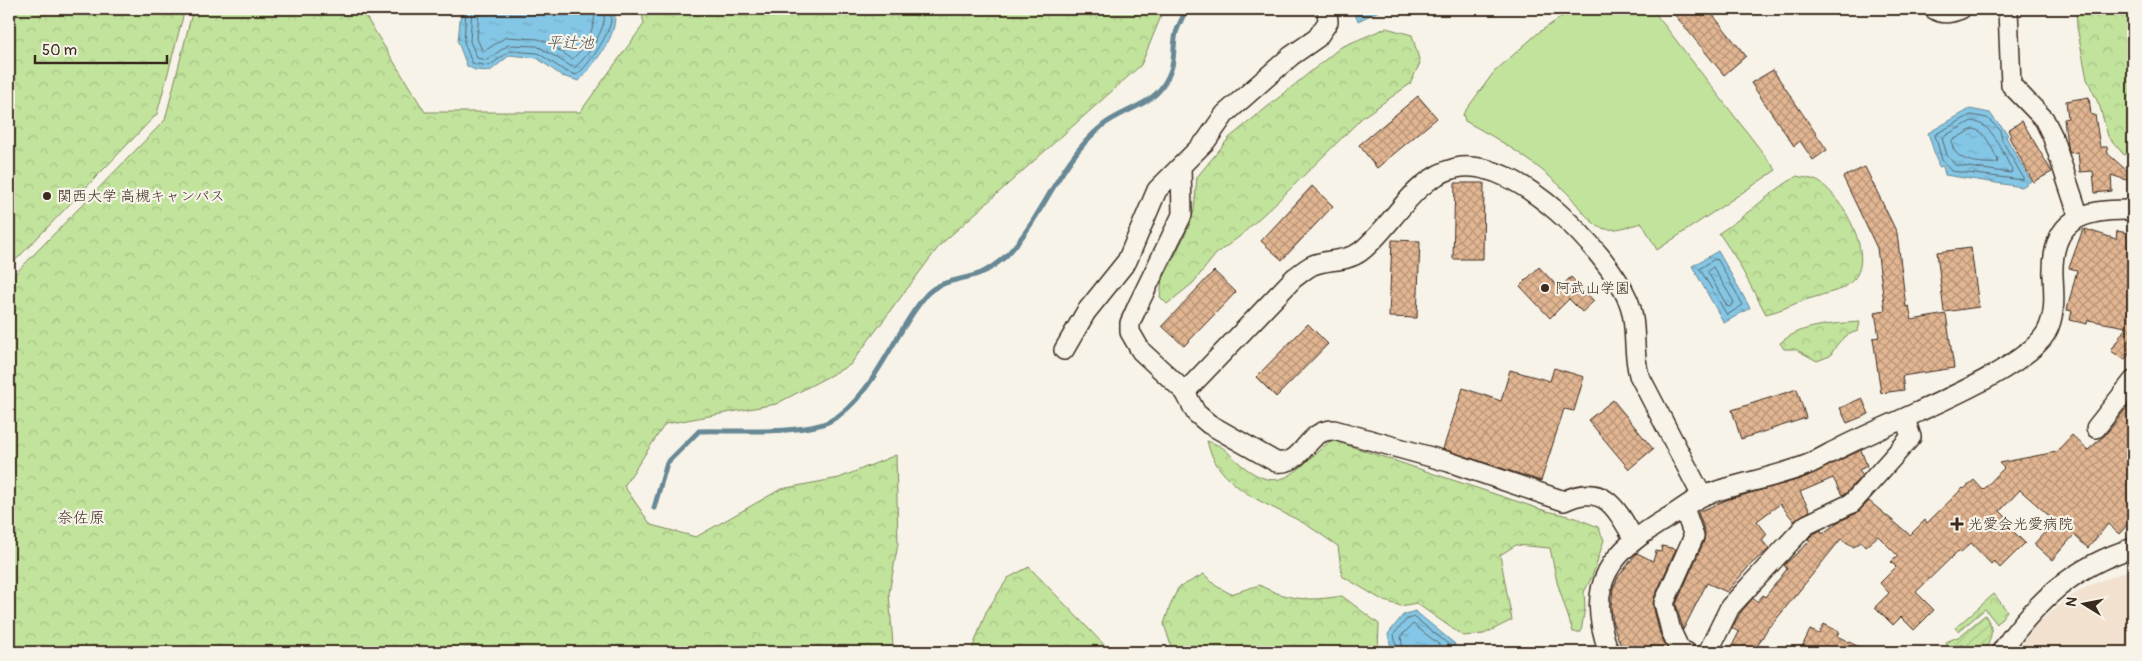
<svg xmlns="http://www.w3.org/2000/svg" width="2142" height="661" font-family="Pangolin,'Klee One',sans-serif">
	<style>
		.built { fill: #f1e1ce }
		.forest { fill: url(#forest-crowns); stroke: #7e865d }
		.garden { fill: url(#garden-furrows); stroke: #7e865d }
		.pitch { fill: #c1e39c; stroke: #7e865d }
		.water { fill: url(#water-ripples); stroke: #678895 }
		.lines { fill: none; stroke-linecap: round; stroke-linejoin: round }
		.shore { stroke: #58686e; stroke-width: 1 }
		.stream { stroke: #678895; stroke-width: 5 }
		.building { fill: url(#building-cross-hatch); stroke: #3b2a1e }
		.minor-casing { stroke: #3b2a1e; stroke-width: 22 }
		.minor { stroke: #f7f3e8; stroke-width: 19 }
		.poi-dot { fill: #3b2a1e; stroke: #f7f3e8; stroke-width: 2 }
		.labels { text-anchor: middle; stroke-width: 4.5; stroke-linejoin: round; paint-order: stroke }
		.poi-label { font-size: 15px; fill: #3b2a1e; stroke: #f7f3e8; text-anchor: start }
		.water-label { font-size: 16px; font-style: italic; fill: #4d5150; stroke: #f7f3e8 }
		.neighbourhood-label { font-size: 16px; fill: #3b2a1e; stroke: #f7f3e8 }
	</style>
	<defs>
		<pattern id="forest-crowns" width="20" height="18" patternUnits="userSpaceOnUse" patternTransform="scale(1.25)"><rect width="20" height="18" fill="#c1e39c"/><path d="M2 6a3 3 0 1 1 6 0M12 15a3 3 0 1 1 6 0" fill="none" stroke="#a7c386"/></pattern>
		<pattern id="garden-furrows" width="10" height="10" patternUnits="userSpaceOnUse" patternTransform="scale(1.25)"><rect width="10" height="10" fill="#c1e39c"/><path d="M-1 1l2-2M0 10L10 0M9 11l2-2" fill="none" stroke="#a7c386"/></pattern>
		<pattern id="water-ripples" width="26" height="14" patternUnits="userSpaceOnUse" patternTransform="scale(1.25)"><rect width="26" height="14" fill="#84c6e5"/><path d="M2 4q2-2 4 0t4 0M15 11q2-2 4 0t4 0" fill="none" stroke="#73aac4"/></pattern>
		<pattern id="building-cross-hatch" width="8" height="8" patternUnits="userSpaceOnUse" patternTransform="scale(1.25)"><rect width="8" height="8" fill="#e2b692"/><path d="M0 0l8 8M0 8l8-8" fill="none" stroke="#b89477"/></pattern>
	</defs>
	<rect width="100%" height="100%" fill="#f7f3e8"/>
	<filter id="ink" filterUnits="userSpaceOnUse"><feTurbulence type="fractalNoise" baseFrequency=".02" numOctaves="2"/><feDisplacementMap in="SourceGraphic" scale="10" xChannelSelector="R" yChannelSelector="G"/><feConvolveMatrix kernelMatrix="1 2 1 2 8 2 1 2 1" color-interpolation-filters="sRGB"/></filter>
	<g filter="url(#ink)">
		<!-- built -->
		<path class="built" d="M2133,569V652H2017L2033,627L2068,598L2090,585Z"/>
		<!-- forest -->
		<g class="forest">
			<path d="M9,9H185L157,114L9,267Z"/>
			<path d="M193,9H361L425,112H580L644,24L641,9H1164L1141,65L940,245L850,365L776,404L665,424L624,486L651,525L696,537L781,489L839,478L896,455L898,544L889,593L893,645L907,652H9V280L165,120Z"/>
			<path d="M2076,9H2133V150L2124,155L2108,136L2100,107L2087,79L2077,27Z"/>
			<path d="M1386,28L1412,35L1420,63L1410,84L1363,117L1281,198L1239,237L1216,254L1193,283L1167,304L1160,297L1162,281L1186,233L1194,211L1197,177L1229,138L1341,47Z"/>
			<path d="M1797,176C1803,178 1813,178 1819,182C1842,196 1875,255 1854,279C1851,282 1846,287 1842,289C1830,293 1817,296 1805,300C1791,305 1780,311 1766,314L1735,257L1719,233C1746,216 1769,193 1797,176Z"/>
			<path d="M1860,322L1858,331C1843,335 1838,342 1830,356L1817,361L1795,349H1784L1780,343C1802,324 1832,324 1860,322Z"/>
			<path d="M1332,440L1543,510L1576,518L1598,527L1604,540L1592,577L1584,592L1585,607L1581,632H1573L1557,582L1550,548L1516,545L1500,555L1512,620L1484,634L1463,636L1416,603L1401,606L1384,601L1342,576L1338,546C1324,537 1310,526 1296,519C1260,501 1217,485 1207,441C1228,448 1224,450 1238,462C1284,502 1297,465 1332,440Z"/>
			<path d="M1029,567L1111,652H971L986,612L1008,578Z"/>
			<path d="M1204,574L1216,586L1231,594L1259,585C1290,601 1309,601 1342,596L1379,624L1378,652H1173L1164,624L1170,606L1178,588Z"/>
			<path d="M1994,594L2007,611L1997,624L1985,609L1959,631L1955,628Z"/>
		</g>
		<!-- garden -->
		<path class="garden" d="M1985,615C1995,630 1992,637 1984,652H1967L1963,644L1949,650L1946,642L1960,636Z"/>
		<!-- pitch -->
		<path class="pitch" d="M1573,9H1652L1776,170L1657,250L1642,223C1629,226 1614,232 1601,228C1592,225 1575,202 1569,195C1540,164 1502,141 1465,121L1463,114L1494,72L1538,33Z"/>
		<!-- water -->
		<g class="water">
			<path d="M461,9H614C620,35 595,62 579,81L562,76L537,58L510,55L490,71L475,70L467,66L458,42Z"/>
			<path d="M1352,9H1383L1358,21Z"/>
			<path d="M1970,109L1990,113C1995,122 2003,126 2008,135L2006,137L2031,181L2022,187L1945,175L1943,166L1939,167L1928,133Z"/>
			<path d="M1718,251L1750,308L1724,323L1692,266Z"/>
			<path d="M1415,611L1455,644L1452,652H1392L1388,634L1403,615Z"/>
		</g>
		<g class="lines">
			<!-- shore -->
			<g class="shore">
				<path d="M466,9L464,42L472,63L489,66L510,51L538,53L565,71L576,75C589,66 608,36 611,21C611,17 609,12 609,9"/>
				<path d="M472,9L470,41L477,58L487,60L508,45L537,46L574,68C586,59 601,36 604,21C605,17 603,13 603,9"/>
				<path d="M479,9L477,39L483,52L506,37L538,39L547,42L572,59C586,48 596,26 595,9"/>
				<path d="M1971,115L1987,118L2000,130L2002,140L2023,177V180L1951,171L1942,160L1935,135Z"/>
				<path d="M1972,121C1994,124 2002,152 2012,170L2011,173L1955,165L1947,155L1942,138Z"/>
				<path d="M1973,129C1986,130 1992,150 1998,160L1997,163C1981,164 1951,162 1952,141Z"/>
				<path d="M1715,259L1718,260L1743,305L1727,315L1700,269Z"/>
				<path d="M1713,267L1734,302L1730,307L1727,306L1708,272Z"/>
				<path d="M1397,652L1394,634L1406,620L1414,617L1448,644V652"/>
				<path d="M1403,652L1401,636L1413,624L1441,646L1442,652"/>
			</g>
			<!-- stream -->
			<path class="stream" d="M654,508L667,463L699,431C732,430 802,435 830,421C873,399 895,329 928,293C941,280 964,280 981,273C989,270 999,262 1006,256C1043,218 1059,161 1102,126C1120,111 1149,106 1162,87C1178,63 1171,57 1176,33C1178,26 1182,19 1185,12L1192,9"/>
		</g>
		<!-- building -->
		<g class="building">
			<path d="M1670,9H1708L1746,56L1724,75Z"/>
			<path d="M1773,70L1827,150L1813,160L1800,141L1794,146L1751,83Z"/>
			<path d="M1418,96L1437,118L1377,168L1359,145Z"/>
			<path d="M2089,97L2091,115H2095L2100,147H2107L2108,154L2133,176V182L2111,175L2112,191L2095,193L2093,171L2080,172L2078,152L2070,153L2067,146L2064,119L2068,118L2066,101Z"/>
			<path d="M2022,121L2052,172L2033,182L2009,137L2011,136L2008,130Z"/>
			<path d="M1865,167L1897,233L1906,307L1909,306L1912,320L1946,314L1954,368L1902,376L1904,390L1881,393L1873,338L1879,337L1875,312L1885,310L1877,248L1843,177Z"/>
			<path d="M1455,183H1484L1483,259H1453Z"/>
			<path d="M1312,186L1333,206L1282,260L1261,241Z"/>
			<path d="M2083,229L2086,234L2085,229L2116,239L2117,231L2133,234V347L2125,360L2111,351L2126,327L2088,320L2087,324L2070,320L2072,311L2067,310L2077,270L2069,268Z"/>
			<path d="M1392,240L1420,241L1417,318L1389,317Z"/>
			<path d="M1971,248L1979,307L1944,312L1937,252Z"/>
			<path d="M1539,267L1559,288L1571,277L1594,301L1582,312L1569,299L1550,318L1520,286Z"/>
			<path d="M1214,271L1236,292L1184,346L1162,326Z"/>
			<path d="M1308,324L1328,344L1276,397L1256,377Z"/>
			<path d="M1554,368L1584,377L1574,411L1564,409L1541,481L1443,449L1463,388L1501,401L1510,370L1550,381Z"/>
			<path d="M1797,389L1806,418L1741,439L1732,410Z"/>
			<path d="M1862,398L1869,414L1847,423L1840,408Z"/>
			<path d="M1613,400L1653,449L1629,469L1588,420Z"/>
			<path d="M2133,400V519L2119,534L2108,524L2088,548L2074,535L2052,560L2034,544L2055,521L2020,490L2000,511L2011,522L2007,525L2025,543L2000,568L1994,561L1991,564L1971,543L1960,553L1958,551L1916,592L1934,610L1914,630L1901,617L1893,625L1875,607L1889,593L1880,583L1896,567L1891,562L1898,556L1878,536L1865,547L1861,542L1854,547L1841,539L1770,627L1769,626L1754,652H1738L1731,648L1739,632L1732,628L1741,612L1753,598L1757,602L1763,595L1765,597L1787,569L1784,565L1810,541L1808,539L1813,534L1821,530L1822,534L1838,522L1857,513L1869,501L1910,535L1925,520L1927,523L1963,488L1964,489L1974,480L1983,490L2004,468L1999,463L2056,452L2072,435L2088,450L2105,435Z"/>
			<path d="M1861,450L1867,466L1859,470L1862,475L1845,494L1842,495L1833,478L1800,492L1810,511L1794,521L1780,504L1757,521L1767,534L1762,540L1769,549L1750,565L1727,592L1707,583L1683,630L1676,604L1704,541L1705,532L1698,512L1729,499L1801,479Z"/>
			<path d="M1662,546L1676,549L1654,598L1653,605L1660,634L1669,652H1623L1613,624L1611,607L1613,589L1618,577L1637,553L1653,561L1656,551L1661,552Z"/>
			<path d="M1824,624L1839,632L1837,636L1869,652H1808L1801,649L1810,630L1819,634Z"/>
		</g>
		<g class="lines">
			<defs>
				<g id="minor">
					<path d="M1934,9C1943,15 1951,13 1961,9"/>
					<path d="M2008,9L2011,85L2044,119L2052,135L2079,217"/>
					<path d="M1181,166L1182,215L1138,305L1130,323V332L1141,351L1185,392L1196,413L1209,424L1276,462C1305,466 1305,429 1334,430L1449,462L1564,501C1604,482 1616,508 1634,539"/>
					<path d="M1064,350L1086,312L1127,261L1157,190L1206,141L1225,114L1291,56L1317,38L1328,22L1327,9"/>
					<path d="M1185,392L1294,278C1300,274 1306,268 1313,265C1328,259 1346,262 1360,252C1392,228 1412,178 1456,168C1515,155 1607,251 1628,300C1638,323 1632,351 1639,375L1702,496"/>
					<path d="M2096,428L2133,381"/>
					<path d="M1684,508L1694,536L1664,603L1671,631L1680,650L1686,652"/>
					<path d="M1609,652C1583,583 1611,551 1669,517C1680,511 1692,500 1705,495C1738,483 1778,477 1809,464C1820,459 1830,453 1840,448C1866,435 1892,424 1918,412C1951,397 2028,363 2046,333C2056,315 2054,295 2053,276C2051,218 2083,209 2133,210"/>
					<path d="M1708,652L1730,607L1806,525L1852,503L1911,437L1905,419"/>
					<path d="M2001,652C2035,602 2074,566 2133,548"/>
				</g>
			</defs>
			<!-- minor casing -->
			<use href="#minor" class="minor-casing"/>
			<!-- minor -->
			<use href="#minor" class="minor"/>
		</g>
	</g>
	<!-- markers -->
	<g class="poi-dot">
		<circle cx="47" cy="196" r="5"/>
		<circle cx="1545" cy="288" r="5"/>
		<path d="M1954.5 516.5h5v5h5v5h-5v5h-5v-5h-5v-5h5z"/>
	</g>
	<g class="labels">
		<!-- poi labels -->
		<g class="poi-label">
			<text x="57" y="201">関西大学 高槻キャンパス</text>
			<text x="1555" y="293">阿武山学園</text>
			<text x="1968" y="529">光愛会光愛病院</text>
		</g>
		<!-- water labels -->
		<g class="water-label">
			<text x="570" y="48">平辻池</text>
		</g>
		<!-- neighbourhood labels -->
		<g class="neighbourhood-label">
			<text x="81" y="523">奈佐原</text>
		</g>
	</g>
	<!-- margin -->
	<rect width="2142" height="661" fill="none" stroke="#f7f3e8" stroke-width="30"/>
	<rect x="15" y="15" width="2112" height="631" fill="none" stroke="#3b2a1e" stroke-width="2" filter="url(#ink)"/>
	<!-- north arrow -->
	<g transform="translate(2084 604) rotate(280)" stroke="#f7f3e8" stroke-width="4" paint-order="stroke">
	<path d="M0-4L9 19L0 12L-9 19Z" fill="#3b2a1e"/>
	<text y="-8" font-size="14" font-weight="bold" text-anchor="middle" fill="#3b2a1e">N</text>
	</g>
	<!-- scale -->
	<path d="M35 55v8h132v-8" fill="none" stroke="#3b2a1e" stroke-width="2.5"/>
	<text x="42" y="55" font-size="15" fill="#3b2a1e" stroke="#f7f3e8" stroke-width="4" paint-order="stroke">50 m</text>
</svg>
